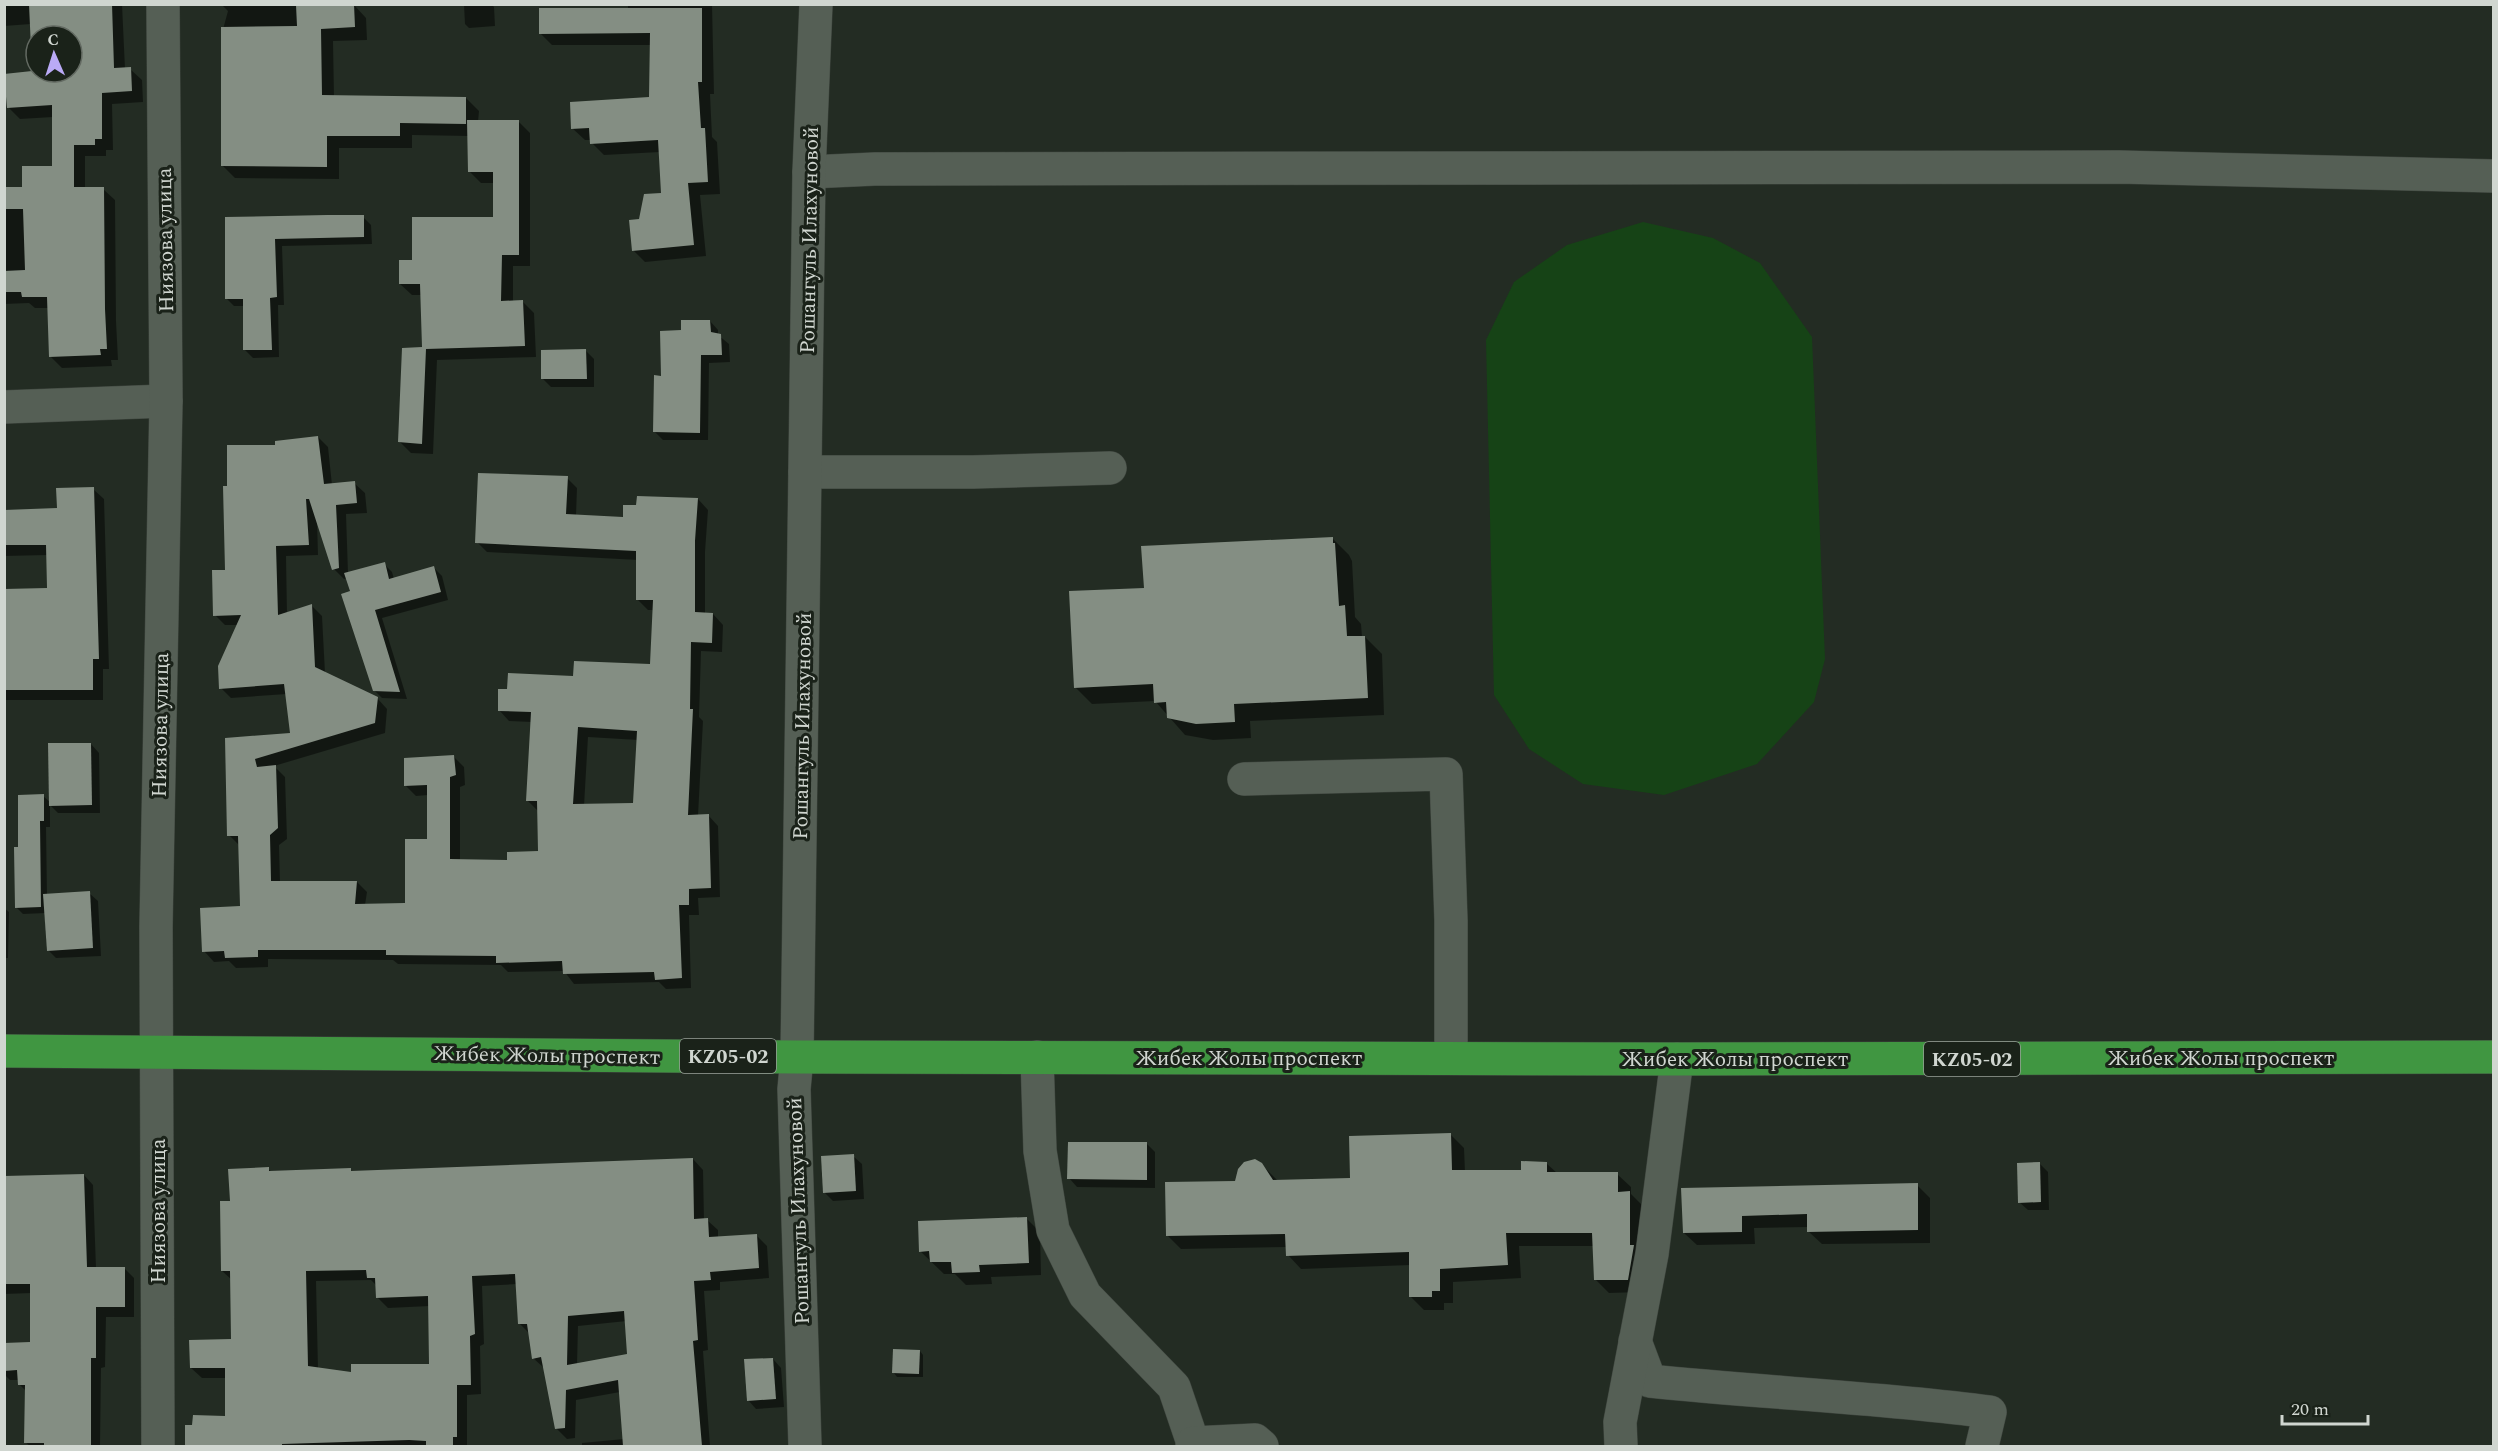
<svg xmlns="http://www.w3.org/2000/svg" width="2498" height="1451" font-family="Spectral,serif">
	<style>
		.green { fill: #164316 }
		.shadow { fill: #0007; fill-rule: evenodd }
		.building { fill: #848e83; fill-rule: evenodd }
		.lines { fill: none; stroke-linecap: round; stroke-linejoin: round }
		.minor-casing { stroke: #3f463f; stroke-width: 34 }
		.highway-casing { stroke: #3f463f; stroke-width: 34 }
		.minor { stroke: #555f55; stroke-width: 33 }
		.highway { stroke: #409641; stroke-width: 33 }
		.labels { text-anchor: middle; stroke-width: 6; stroke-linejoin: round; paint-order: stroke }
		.shield { fill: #1a2219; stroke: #99a099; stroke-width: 1.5 }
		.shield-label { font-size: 20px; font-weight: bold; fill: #d0d6d0 }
		.street-label { font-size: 21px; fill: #d0d6d0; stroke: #1a2219 }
	</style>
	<rect width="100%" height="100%" fill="#232c23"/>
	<!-- green -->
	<path class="green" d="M1643,222L1713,238L1760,263L1812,337L1825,659L1814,702L1757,764L1664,795L1583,784L1529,749L1494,695L1486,340L1514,282L1567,245Z"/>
	<!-- shadow -->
	<g class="shadow">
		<path d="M4,4H122L125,69H130L142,80L143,102L112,104L113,150H106V156H85V189H103L115,200L116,321L118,360H111L112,366L62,368L51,357L49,308H35L29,303L4,304V188H24L54,167L53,117L20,119L9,108L34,72L31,24L4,26ZM36,36H72V72H36Z"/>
		<path d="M221,4L354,5L366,18L367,40L333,41L334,97L466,98L479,111L478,122L518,121L530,133V266H513V302H523L534,313L536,357L437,360L433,454L411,453L400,442L424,349L422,295H412L400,284L413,261L495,218L494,183H481L469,171V136L412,135V148H339V179L235,178L222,165V33L228,11Z"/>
		<path d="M491,4L494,7L495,26L469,28L465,24L464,5Z"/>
		<path d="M628,4H712L714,94H710L712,137L717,142L720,194L700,195L706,256L645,262L633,250L640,220L662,194L660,152L604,155L592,143L591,140H585L572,128L651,99V45H552L540,33L628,9Z"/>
		<path d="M363,217L371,225L372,244L282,246L284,305H278L279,357L253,358L245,350L244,306H234L226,298V219Z"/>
		<path d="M710,321L718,330V335L729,344L730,362L709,363L708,440H663L654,431L663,377L683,332Z"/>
		<path d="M586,351L594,359V387H551L543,379Z"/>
		<path d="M318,437L328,447L332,485L354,483L365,493L367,513L346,514L348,573L384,564L392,572L394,579L434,568L442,576L448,600L382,618L407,699L382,698L374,690L348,578L344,579L334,569L317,520L318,555L286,556L287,614L312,606L322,616L325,673L377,698L387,709L385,733L274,766L285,777L287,839L279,845L280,882H357L367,892L365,905H406L428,840V795L416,796L406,786L454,757L464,767L465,785L460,787V861H509L539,852L538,811L527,800L532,722L509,721L499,710L574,677L652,665L654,610H648L638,600V560L487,552L477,542L567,478L577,488L576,516L624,519L698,499L708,510L705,552V614H713L723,625L722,652L701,651L699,717L703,721L698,816L708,815L718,826L720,897L698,898L699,915H689L691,988L666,989L659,982L574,984L564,971L508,972L501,965L398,964L393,960L268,959V967L236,968L229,961L214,962L204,951L241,908L239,845L229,835L227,739L291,735L287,694L231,698L221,688L239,625H225L215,615L226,571L228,487L277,447ZM588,737L638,740L634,805L584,806Z"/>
		<path d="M93,489L104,499L109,669H103V700H4V590H49L48,555L4,556V512L52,511Z"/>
		<path d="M1332,538L1349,555L1352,561L1355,617L1361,624L1362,637H1365L1382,654L1384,715L1250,721L1251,738L1213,740L1185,735L1155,701L1092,704L1075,687L1145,589Z"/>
		<path d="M91,744L99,753L100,813H58L50,805V827H46L47,896L89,893L98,901L101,956L56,958L48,950L46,913L23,914L16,907L20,849L43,796L50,802Z"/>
		<path d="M4,908L9,912L8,958H4Z"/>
		<path d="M1451,1135L1464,1148L1465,1172H1522L1546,1163L1557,1173L1617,1174L1631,1187V1194L1643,1206L1641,1292L1609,1293L1595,1279L1594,1246H1519L1521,1278L1453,1282V1303H1444V1310H1424L1411,1297V1265L1301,1269L1288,1255L1287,1247L1181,1249L1167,1235L1261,1164L1278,1181L1352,1180Z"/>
		<path d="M1147,1144L1155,1152V1188L1077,1187L1069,1178Z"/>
		<path d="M853,1156L862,1164L864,1199L833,1201L824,1192Z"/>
		<path d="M693,1159L703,1170L704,1220H707L718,1230V1238L756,1235L767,1246L769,1278L720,1282V1290L704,1291L708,1350L703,1351L710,1446H582V1443L624,1439L620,1392L576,1400L575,1438L567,1439L556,1428L544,1368L533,1358L530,1334L519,1323L517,1284L482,1286L484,1344L480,1346L481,1394L467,1395V1446L187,1445L227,1417V1378H202L191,1368L233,1341L232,1280L222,1271L231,1202L268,1169L272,1172L350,1170L353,1172ZM371,1280L377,1286V1297L388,1308L430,1306V1365L352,1374L318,1369L316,1281ZM627,1321L629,1355L577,1365L578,1326Z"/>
		<path d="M2040,1164L2048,1172L2049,1210H2028L2019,1202Z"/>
		<path d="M84,1175L93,1185L96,1268H124L134,1278V1317H106L105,1367L101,1368L100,1446H30L25,1442L26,1391L19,1384V1380H10L4,1374V1344L31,1343L32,1293L4,1294V1177Z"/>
		<path d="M1917,1185L1930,1198V1243L1822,1244L1809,1232V1227L1754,1228L1755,1244L1697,1245L1684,1233L1683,1190Z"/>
		<path d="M1027,1219L1040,1232L1041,1275L991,1277L992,1284L966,1285L955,1274H944L920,1251Z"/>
		<path d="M920,1351L923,1355V1377H897L894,1373Z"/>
		<path d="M773,1359L781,1368L784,1407L756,1409L748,1400Z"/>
	</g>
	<!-- building -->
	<g class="building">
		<path d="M29,4H112L114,68L131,67L132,91L102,93V139H95V145H74V187H104L105,309L107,349H100L101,355L49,357L47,297H22L21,292H4V271L25,270L23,209H4V187H22V166H52V105L7,108L4,74L32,71ZM36,36H72V72H36Z"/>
		<path d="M354,4L355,27L321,29L322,95L466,97V124L400,123V136H327V167L221,166V27L297,26L296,5Z"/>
		<path d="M539,8H702V82H698L701,128H705L708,182L688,183L694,245L632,251L629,220L639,219L644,194L661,193L658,140L590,144L589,128L571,129L570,102L649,97L650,33L539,34Z"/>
		<path d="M467,120H519V255H502L501,301L523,300L525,346L426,349L422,444L398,442L402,348L422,347L420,284H399V260H412V217H493V172H468Z"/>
		<path d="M327,215H364V237L275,239L277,297L270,298L272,350H243V299H225V217Z"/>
		<path d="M681,320H710L711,332L721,334L722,355H701L700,433L653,432L654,375L661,376L660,331L681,330Z"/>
		<path d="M586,349L587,379H541V350Z"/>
		<path d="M318,436L324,484L355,481L357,503L336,505L339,568L332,570L309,499H306L309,545L276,546L278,615L312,604L315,667L378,697L375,723L255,759L257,767L276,765L278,828L270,835L271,881H357L355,904L405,903V839H427V785L404,786V758L454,755L456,775L450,777V859L507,860V852L538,851L537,801H526L531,712L498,711V689H507L508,673L573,676L574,661L650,664L653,600H636V551L475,543L478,473L568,476L566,514L623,517V505H636L637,496L698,498L695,541V612L713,613L712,643L691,642L690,709H693L688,815L709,814L711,888L689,889V905H679L682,978L655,980L654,972L563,974L562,961L496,963V956L386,955V950H258V957L225,958L224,951L202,952L200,908L240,906L238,836H227L225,738L290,733L284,684L219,689L218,666L241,615L213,616L212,570H225L223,486H227V445H275V441ZM578,727L637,731L633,803L573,804Z"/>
		<path d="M94,487L99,659H93V690H4V589L47,588L46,545H4V510L57,508L56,488Z"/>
		<path d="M1333,537V543H1335L1339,606L1345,605L1347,636H1365L1368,698L1234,704L1235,722L1196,724L1167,718L1166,702L1154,703L1153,684L1074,688L1069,591L1144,588L1141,546Z"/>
		<path d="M385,562L389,579L434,566L441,592L375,610L400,692L373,691L341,594L350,591L344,573Z"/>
		<path d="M48,743H91L92,805L49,806Z"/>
		<path d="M44,794V821H40L41,907L15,908L14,847H18V795Z"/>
		<path d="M90,891L93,948L47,951L43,894Z"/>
		<path d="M1451,1133L1452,1170H1521V1161L1547,1162V1172H1618V1192L1630,1191V1245H1634L1628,1280H1594L1592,1233H1506L1508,1265L1440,1269V1291H1432V1297H1409V1252L1286,1256L1285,1234L1166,1236L1165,1182L1235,1181L1238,1169L1244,1162L1255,1159L1262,1163L1273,1180L1350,1178L1349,1136Z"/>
		<path d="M1068,1142H1147V1180L1067,1179Z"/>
		<path d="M854,1154L856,1191L823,1193L821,1156Z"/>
		<path d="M693,1158L694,1219L708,1218L709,1237L757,1234L759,1268L710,1272L711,1280L694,1281L698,1340L693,1341L702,1446H623L618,1380L566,1390L565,1428L555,1429L541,1357L532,1359L527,1324H518L515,1274L472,1276L475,1334L470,1336L471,1385H457V1437H453V1446H426V1441L409,1440L282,1444V1446H185V1425H192L193,1415L225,1416V1368H190L189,1340L231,1339L230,1271H221L220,1201H230L228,1169L269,1167V1171L351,1168V1171ZM366,1270L367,1278H375L376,1298L428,1296L429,1364H351V1372L308,1366L306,1271ZM624,1311L627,1354L567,1365L568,1316Z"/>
		<path d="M2040,1162L2041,1202L2018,1203L2017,1163Z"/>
		<path d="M84,1174L87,1267H125V1307H96V1358H91V1446H44V1443H24L25,1385H18L17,1370L4,1371V1343L30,1342V1284H4V1176Z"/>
		<path d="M1918,1183V1230L1807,1232V1214L1742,1216V1232L1683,1233L1681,1188Z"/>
		<path d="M1027,1217L1029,1263L979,1265L980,1272L952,1273L951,1262H930L929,1251L919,1252L918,1221Z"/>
		<path d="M893,1349L920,1350L919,1374L892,1373Z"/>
		<path d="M773,1358L776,1399L747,1401L744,1359Z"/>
	</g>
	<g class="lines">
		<defs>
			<g id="minor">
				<path d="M809,172L875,169L2119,167L2494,176"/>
				<path d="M4,407L166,401"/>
				<path d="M805,472H973L1110,468"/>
				<path d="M1244,779L1446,774L1451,921V1058"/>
				<path d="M1037,1057L1040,1151L1053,1230L1085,1295L1174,1387L1193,1443"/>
				<path d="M1635,1341L1650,1381C1763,1393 1877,1397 1990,1412L1982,1446"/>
				<path d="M158,1446L156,927L166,401L163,4"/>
				<path d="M805,1446L794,1089L797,1057L809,172L816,4"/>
				<path d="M1192,1446L1193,1443L1255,1440L1262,1446"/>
				<path d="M1621,1446L1620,1422L1652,1254L1677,1059"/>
			</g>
			<path id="highway" d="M4,1051L797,1057L1677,1059L2494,1057"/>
		</defs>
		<!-- minor casing -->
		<use href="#minor" class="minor-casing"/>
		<!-- highway casing -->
		<use href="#highway" class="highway-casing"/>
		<!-- minor -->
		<use href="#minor" class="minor"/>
		<!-- highway -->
		<use href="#highway" class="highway"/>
	</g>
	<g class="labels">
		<!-- shield labels -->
		<g class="shield">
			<rect x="680" y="1039" width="96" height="34" rx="4.5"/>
			<rect x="1924" y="1042" width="96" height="34" rx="4.5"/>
		</g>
		<g class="shield-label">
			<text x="728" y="1063">KZ05-02</text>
			<text x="1972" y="1066">KZ05-02</text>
		</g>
		<!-- street labels -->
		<g class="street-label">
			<text transform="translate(165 240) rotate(-91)" y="7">Ниязова улица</text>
			<text transform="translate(809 240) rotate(-89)" y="7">Рошангуль Илахуновой</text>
			<text transform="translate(160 725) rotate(-89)" y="7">Ниязова улица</text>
			<text transform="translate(802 726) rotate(-89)" y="7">Рошангуль Илахуновой</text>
			<text transform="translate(547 1055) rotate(1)" y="7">Жибек Жолы проспект</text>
			<text x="1249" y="1065">Жибек Жолы проспект</text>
			<text x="2221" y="1065">Жибек Жолы проспект</text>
			<text x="1735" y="1066">Жибек Жолы проспект</text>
			<text transform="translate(158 1211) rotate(-90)" y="7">Ниязова улица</text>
			<text transform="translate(798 1211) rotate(-92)" y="7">Рошангуль Илахуновой</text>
		</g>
	</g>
	<!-- border -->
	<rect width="2498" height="1451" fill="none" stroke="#d0d6d0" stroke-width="12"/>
	<!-- north arrow -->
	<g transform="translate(54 54) rotate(357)"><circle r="28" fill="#1a2219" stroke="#636a62" stroke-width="1.5"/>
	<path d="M0-4.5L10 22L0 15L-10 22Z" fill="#baaaf6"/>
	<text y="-9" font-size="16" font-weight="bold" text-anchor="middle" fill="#d0d6d0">С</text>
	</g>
	<!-- scale -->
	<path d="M2282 1415v9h86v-9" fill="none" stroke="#d0d6d0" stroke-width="3"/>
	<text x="2291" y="1415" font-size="18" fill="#d0d6d0" stroke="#1a2219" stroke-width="4.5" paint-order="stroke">20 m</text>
</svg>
